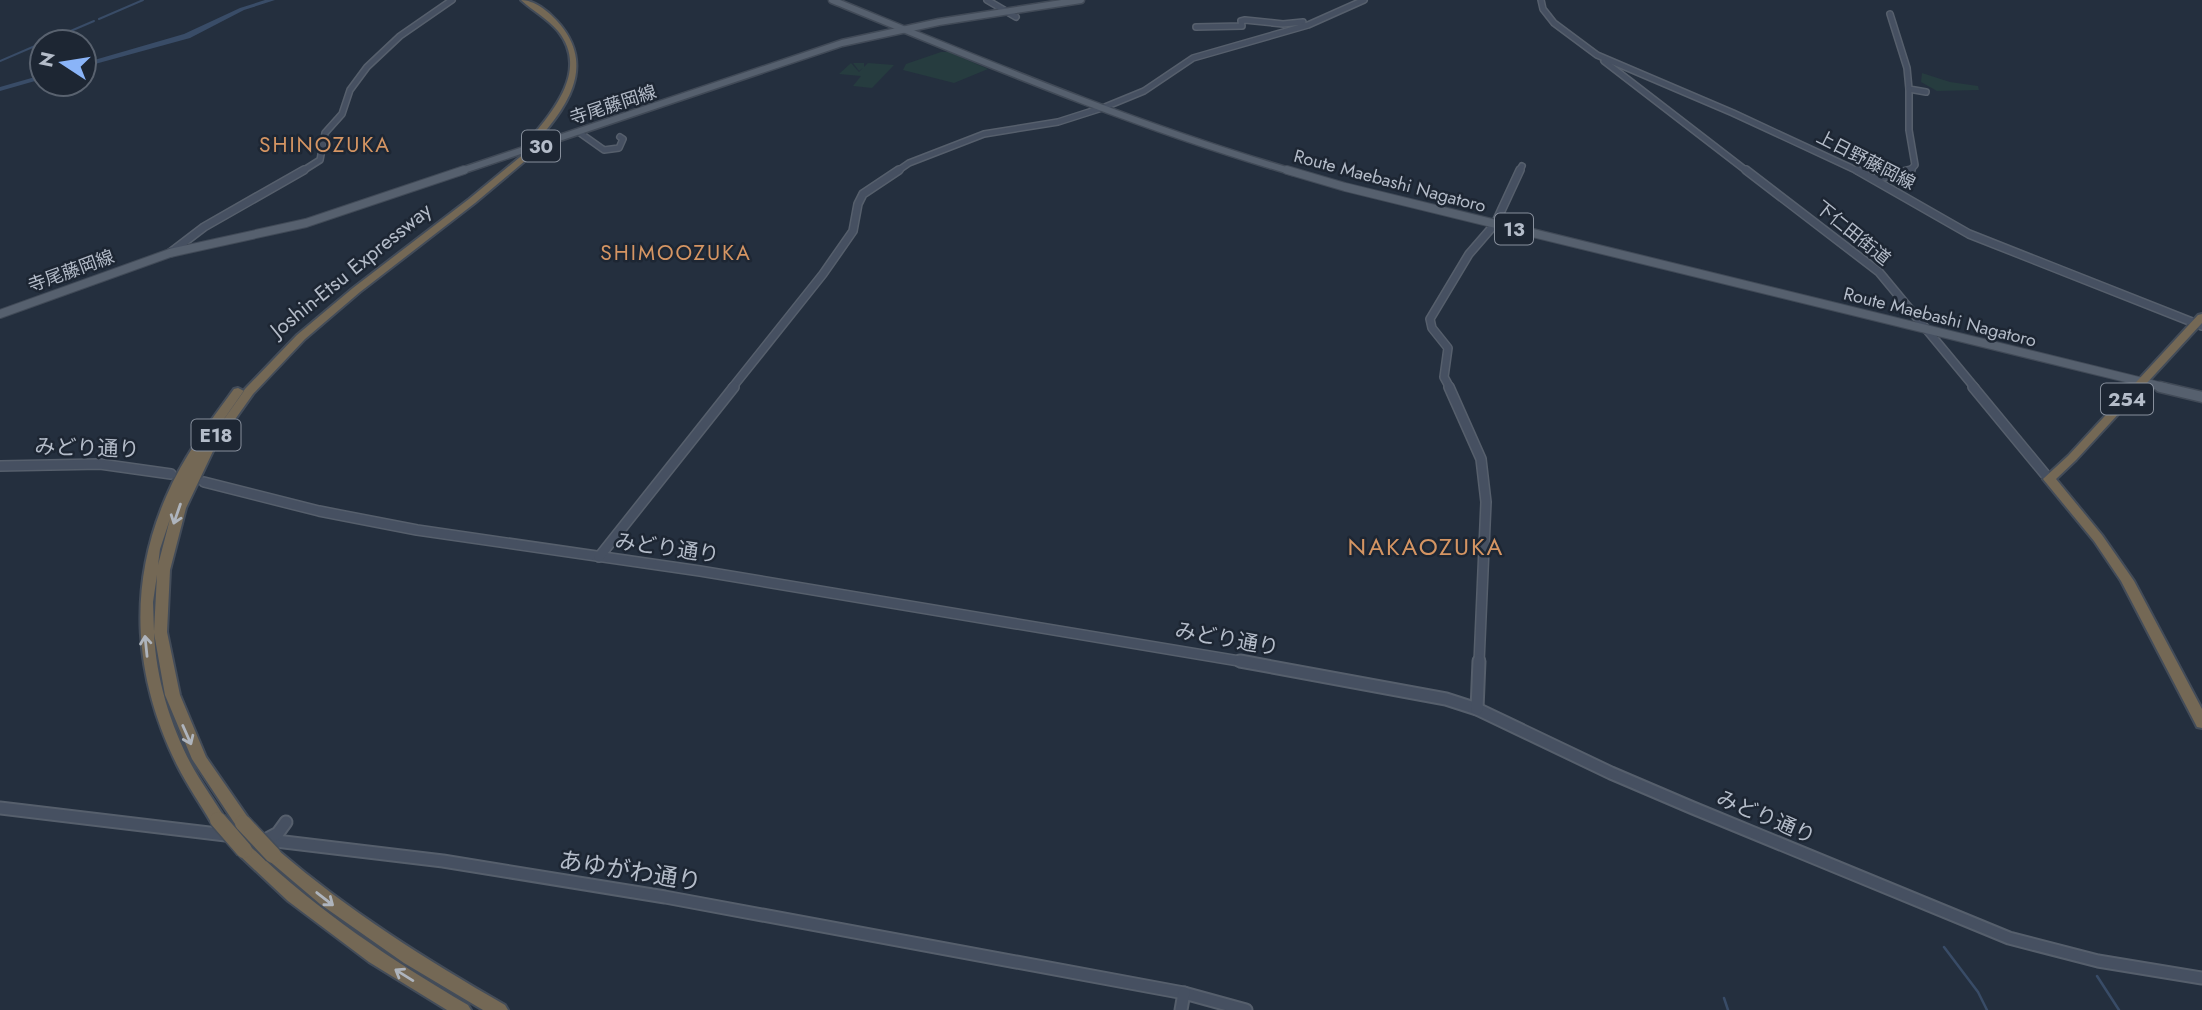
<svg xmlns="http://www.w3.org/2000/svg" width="2202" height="1010" font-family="Jost,'Noto Sans JP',sans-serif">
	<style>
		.green { fill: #263c3f }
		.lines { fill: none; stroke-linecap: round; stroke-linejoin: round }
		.stream-far1 { stroke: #394c67; stroke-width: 2 }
		.stream { stroke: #394c67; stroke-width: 2.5 }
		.river { fill: #394c67; fill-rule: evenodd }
		.secondary-far3-casing { stroke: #565f6c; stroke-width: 8 }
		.secondary-far2-casing { stroke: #565f6c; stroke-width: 10 }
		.secondary-far1-casing { stroke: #565f6c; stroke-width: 12 }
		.secondary-casing { stroke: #565f6c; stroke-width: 15 }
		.primary-far2-casing { stroke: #414a57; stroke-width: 9 }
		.primary-far1-casing { stroke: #414a57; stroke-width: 10 }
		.primary-casing { stroke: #414a57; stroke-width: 13 }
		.highway-casing { stroke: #434c59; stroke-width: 4 }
		.secondary-far3 { stroke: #465061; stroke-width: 5 }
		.secondary-far2 { stroke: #465061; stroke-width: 7 }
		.secondary-far1 { stroke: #465061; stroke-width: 9 }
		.secondary { stroke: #465061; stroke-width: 11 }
		.primary-far2 { stroke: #56606e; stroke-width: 6 }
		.primary-far1 { stroke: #56606e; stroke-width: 8 }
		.primary { stroke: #56606e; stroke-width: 10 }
		.highway { fill: #746855; fill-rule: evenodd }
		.highway-bridge-far1-casing { stroke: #434c59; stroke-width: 10; stroke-linecap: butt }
		.highway-bridge-casing { stroke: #434c59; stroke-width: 19; stroke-linecap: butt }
		.highway-bridge-far1 { stroke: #746855; stroke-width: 8 }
		.highway-bridge { stroke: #746855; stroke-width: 16 }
		.oneway { stroke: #aeb4bd }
		.labels { text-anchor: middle; stroke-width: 5; stroke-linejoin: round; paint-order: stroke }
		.far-street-label { font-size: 18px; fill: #b4bcc9; stroke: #1d2633 }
		.shield { fill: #1d2633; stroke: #878f9c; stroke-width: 2 }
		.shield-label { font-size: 19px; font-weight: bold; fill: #b4bcc9 }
		.far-quarter-label { font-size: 21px; letter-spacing: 2px; fill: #d59563; stroke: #1d2633 }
		.street-label { font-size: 21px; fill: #b4bcc9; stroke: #1d2633 }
		.quarter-label { font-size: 24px; letter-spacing: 2px; fill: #d59563; stroke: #1d2633 }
		.near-street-label { font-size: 24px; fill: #b4bcc9; stroke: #1d2633 }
	</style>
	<rect width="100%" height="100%" fill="#242f3e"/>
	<!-- green -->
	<g class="green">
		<path d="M941,52H949L988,69L954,83L903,70L906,64Z"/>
		<path d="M851,63L859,72L863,68L859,71L853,63H864V67L868,63L894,65L872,88L853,86L861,76L839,74Z"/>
		<path d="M1922,73L1950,82L1978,86L1979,90L1937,91L1921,82Z"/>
	</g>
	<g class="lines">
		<!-- stream-far1 -->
		<g class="stream-far1">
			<path d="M99,19L143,0"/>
			<path d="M45,42L94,21"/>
			<path d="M0,61L42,43"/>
		</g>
		<!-- stream -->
		<g class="stream">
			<path d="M1944,947L1978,992L1987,1010"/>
			<path d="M2097,976L2119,1010"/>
			<path d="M1724,998L1728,1010"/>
		</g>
		<!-- river -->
		<g class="river">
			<path d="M265,0H275L244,10L190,38L84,67V63L184,34L240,8Z"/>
			<path d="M42,75V79L0,91V87Z"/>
		</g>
		<defs>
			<g id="secondary-far3">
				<path d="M987,0L1016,17"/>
				<path d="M1541,0L1543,9L1554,23L1597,55L1733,113L1860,172"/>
				<path d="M1890,14L1907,68L1909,89L1926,92"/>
				<path d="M1196,27L1242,26L1241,21L1245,20L1283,24L1303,22"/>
				<path d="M1604,61L1748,172"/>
				<path d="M1909,89V130L1915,165L1909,172"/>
				<path d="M580,133L604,150L619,148L623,139L620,137"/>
				<path d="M301,172L320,160L325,133L342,114L350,90L367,67L400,36L452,0"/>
				<path d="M896,172L909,163L984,134L1058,122L1105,107L1144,91L1193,58L1308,25L1364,0"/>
				<path d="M1519,172L1522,166"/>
			</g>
			<g id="secondary-far2">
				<path d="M1746,170L1879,272L1975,388"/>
				<path d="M1857,170L1969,234L2202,326"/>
				<path d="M1874,179L1911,170"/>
				<path d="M170,253L204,227L304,170"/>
				<path d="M732,388L823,274L853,231L858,204L863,194L899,170"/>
				<path d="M1450,388L1444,377L1448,348L1432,328L1430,319L1469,254L1495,224L1520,170"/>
			</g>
			<g id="secondary-far1">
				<path d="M1449,387L1481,459L1486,502L1479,663"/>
				<path d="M1973,387L2049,479"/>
				<path d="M0,466L100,464L171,474"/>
				<path d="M204,482L319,511L417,530L700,571L1251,663"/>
				<path d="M599,557L734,387"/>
			</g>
			<g id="secondary">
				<path d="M1240,661L1446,699L1477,709L1611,773L1693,808L2009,938L2098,961L2202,978"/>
				<path d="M1477,709L1479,661"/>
				<path d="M0,808L443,861L665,897L1184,993L1246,1010"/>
				<path d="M265,840L278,833L286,822"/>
				<path d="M1181,1010L1184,993"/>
			</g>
			<g id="primary-far2">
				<path d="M832,0C984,62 1135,126 1293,172"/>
				<path d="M458,172L842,43L939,22L1081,0"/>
			</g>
			<g id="primary-far1">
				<path d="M1287,170L1345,187L2167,388"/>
				<path d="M0,314L170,253L306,223L464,170"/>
			</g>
			<path id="primary" d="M2160,387L2202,397"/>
			<g id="highway">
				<path d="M521,0C534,0 548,11 557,21C599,67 565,110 531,148L528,149L524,146C549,116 591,72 558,31C547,18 533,11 521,0Z"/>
				<path d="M525,153L532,155L475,203L360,292L305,339L253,394L214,449L186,508L170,570L167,632L180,695L206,757L249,819L251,823L249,827L243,829L237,827L192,759L165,695L154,633C156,678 170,724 191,764C201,783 215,801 226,820L224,824L218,826L212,824C201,805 187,785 177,765C134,678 127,587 166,497C183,457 209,423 234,389L238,388L244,391L205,446L245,389L297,335L353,288L469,199ZM170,519L158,565L160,549ZM157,575L154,631L153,602Z"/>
				<path d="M2202,314V323L2076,460L2056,479L2102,535L2134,581L2202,709V728L2197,727L2195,723L2121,581L2094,541L2043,479L2068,456L2198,315Z"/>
				<path d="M244,844L250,846C315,909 389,959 468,1005L471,1010H447L369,962L288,901L238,854L236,850L238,846Z"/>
				<path d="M273,849L279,851C349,911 425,959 505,1005L508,1010H483L404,963L320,904L267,859L265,855L267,851Z"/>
			</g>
		</defs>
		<!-- secondary-far3 casing -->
		<use href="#secondary-far3" class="secondary-far3-casing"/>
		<!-- secondary-far2 casing -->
		<use href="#secondary-far2" class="secondary-far2-casing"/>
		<!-- secondary-far1 casing -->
		<use href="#secondary-far1" class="secondary-far1-casing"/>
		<!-- secondary casing -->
		<use href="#secondary" class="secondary-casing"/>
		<!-- primary-far2 casing -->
		<use href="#primary-far2" class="primary-far2-casing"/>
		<!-- primary-far1 casing -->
		<use href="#primary-far1" class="primary-far1-casing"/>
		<!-- primary casing -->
		<use href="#primary" class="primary-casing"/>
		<!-- highway casing -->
		<use href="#highway" class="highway-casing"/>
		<!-- secondary-far3 -->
		<use href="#secondary-far3" class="secondary-far3"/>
		<!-- secondary-far2 -->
		<use href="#secondary-far2" class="secondary-far2"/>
		<!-- secondary-far1 -->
		<use href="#secondary-far1" class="secondary-far1"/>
		<!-- secondary -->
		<use href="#secondary" class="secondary"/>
		<!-- primary-far2 -->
		<use href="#primary-far2" class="primary-far2"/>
		<!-- primary-far1 -->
		<use href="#primary-far1" class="primary-far1"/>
		<!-- primary -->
		<use href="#primary" class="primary"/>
		<!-- highway -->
		<use href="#highway" class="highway"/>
		<defs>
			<path id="highway-bridge-far1" d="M528,155L541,142"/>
			<g id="highway-bridge">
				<path d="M218,820L244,850"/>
				<path d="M243,823L273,855"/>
			</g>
		</defs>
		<!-- highway-bridge-far1 casing -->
		<use href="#highway-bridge-far1" class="highway-bridge-far1-casing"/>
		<!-- highway-bridge casing -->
		<use href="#highway-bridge" class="highway-bridge-casing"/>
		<!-- highway-bridge-far1 -->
		<use href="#highway-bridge-far1" class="highway-bridge-far1"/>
		<!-- highway-bridge -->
		<use href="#highway-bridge" class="highway-bridge"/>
	</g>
	<!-- one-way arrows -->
	<defs><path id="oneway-shaft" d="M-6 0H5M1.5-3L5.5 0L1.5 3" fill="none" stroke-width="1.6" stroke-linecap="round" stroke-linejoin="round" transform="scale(1.75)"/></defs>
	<g class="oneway">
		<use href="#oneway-shaft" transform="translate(177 514) rotate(109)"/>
		<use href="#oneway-shaft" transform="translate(146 646) rotate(-96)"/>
		<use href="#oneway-shaft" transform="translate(187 735) rotate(66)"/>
		<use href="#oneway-shaft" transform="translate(325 899) rotate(38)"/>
		<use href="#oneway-shaft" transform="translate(404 975) rotate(-148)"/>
	</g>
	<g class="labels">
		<!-- far-street labels -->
		<g class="far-street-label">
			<text transform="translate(613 105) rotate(-18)" y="6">寺尾藤岡線</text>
			<text transform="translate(1866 160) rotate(27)" y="6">上日野藤岡線</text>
			<text transform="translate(1390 181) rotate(15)" y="6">Route Maebashi Nagatoro</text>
			<text transform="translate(1853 233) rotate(39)" y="6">下仁田街道</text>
			<text transform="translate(71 271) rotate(-20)" y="6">寺尾藤岡線</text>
			<text transform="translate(1940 317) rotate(14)" y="6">Route Maebashi Nagatoro</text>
		</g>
		<!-- shield labels -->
		<g class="shield">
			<rect x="522" y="130.5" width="38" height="31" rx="5"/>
			<rect x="1495" y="213.5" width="38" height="31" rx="5"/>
			<rect x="2101" y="383.5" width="52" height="31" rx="5"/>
			<rect x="191.5" y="419.5" width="49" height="31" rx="5"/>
		</g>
		<g class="shield-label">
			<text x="541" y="153">30</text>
			<text x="1514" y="236">13</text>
			<text x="2127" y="406">254</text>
			<text x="216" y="442">E18</text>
		</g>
		<!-- far-quarter labels -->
		<g class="far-quarter-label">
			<text x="325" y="152">SHINOZUKA</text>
			<text x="676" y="260">SHIMOOZUKA</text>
		</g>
		<!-- street labels -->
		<g class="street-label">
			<text transform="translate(351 270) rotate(-39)" y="7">Joshin-Etsu Expressway</text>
			<text transform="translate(87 448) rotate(2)" y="7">みどり通り</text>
			<text transform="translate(667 548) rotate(8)" y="7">みどり通り</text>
			<text transform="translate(1227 639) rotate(10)" y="7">みどり通り</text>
			<text transform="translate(1766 817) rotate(23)" y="7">みどり通り</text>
		</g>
		<!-- quarter labels -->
		<g class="quarter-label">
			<text x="1426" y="555">NAKAOZUKA</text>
		</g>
		<!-- near-street labels -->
		<g class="near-street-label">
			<text transform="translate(630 871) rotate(9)" y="8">あゆがわ通り</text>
		</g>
	</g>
	<!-- north arrow -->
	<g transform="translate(63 63) rotate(282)"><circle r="33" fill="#1d2633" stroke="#59626f" stroke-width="2"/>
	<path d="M0-5L12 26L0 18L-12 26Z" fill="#8ab4f8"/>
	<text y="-10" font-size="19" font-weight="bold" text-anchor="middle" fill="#b4bcc9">N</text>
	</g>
</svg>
